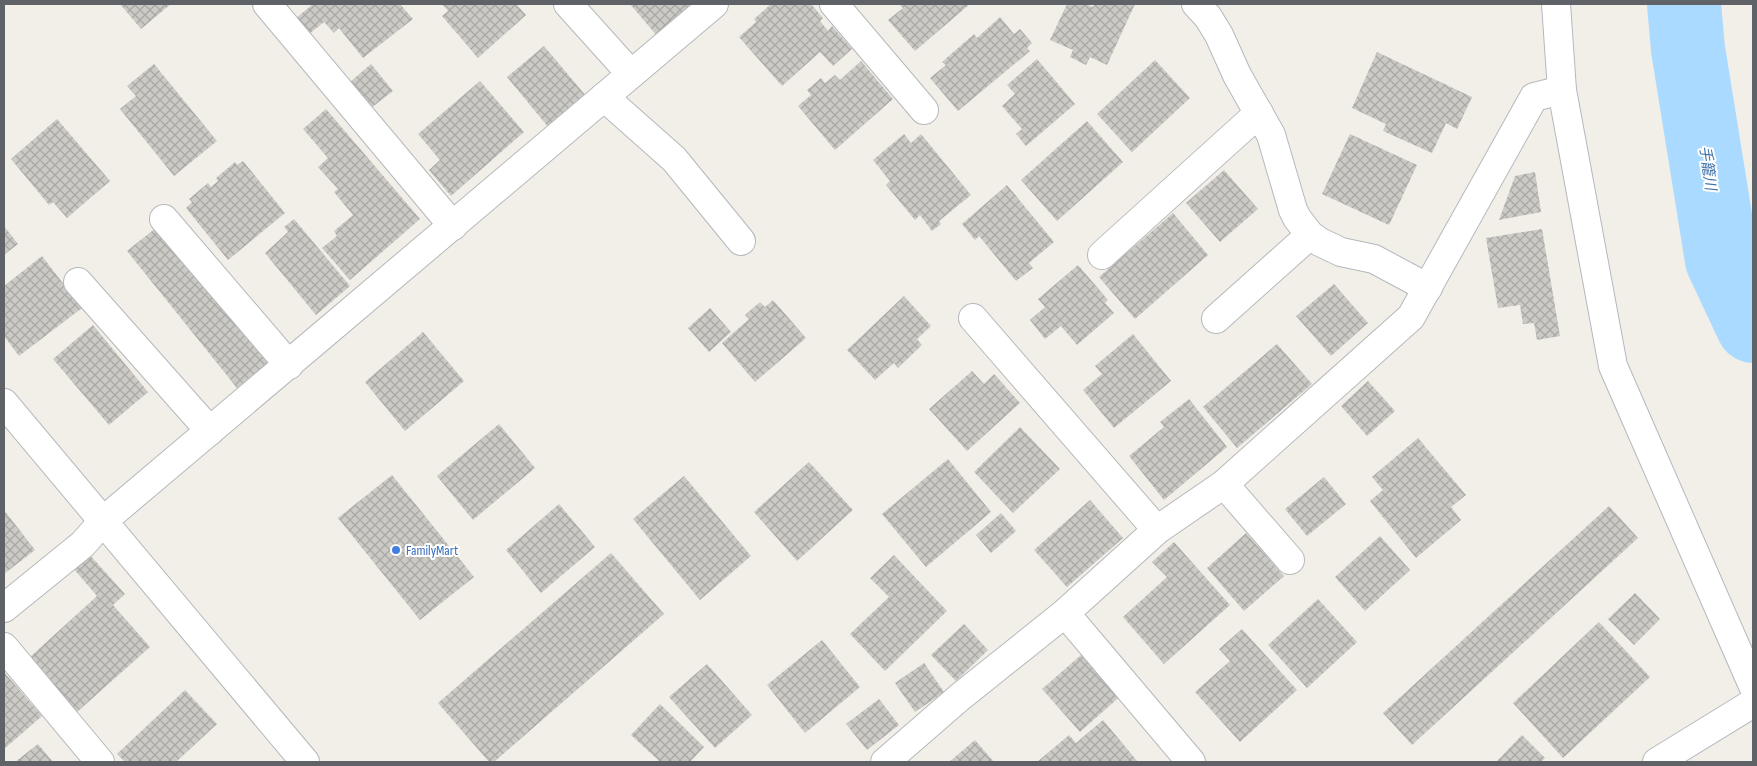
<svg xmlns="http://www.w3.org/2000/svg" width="1757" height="766" font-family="'Sofia Sans Condensed','Noto Sans JP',sans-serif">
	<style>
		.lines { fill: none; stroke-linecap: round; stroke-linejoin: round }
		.river { stroke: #aadaff; stroke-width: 74 }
		.building { fill: url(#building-cross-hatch) }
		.minor-casing { stroke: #b5b8bc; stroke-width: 30 }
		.tertiary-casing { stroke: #b5b8bc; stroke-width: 30 }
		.secondary-casing { stroke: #b6babf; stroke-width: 30 }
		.minor { stroke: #fff; stroke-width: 28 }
		.tertiary { stroke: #fff; stroke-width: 28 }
		.secondary { stroke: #fff; stroke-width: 28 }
		.shop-dot { fill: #3f7fe0; stroke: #fff; stroke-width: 2 }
		.labels { text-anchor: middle; stroke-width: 4; stroke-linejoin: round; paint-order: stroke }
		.shop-label { font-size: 14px; fill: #366cbe; stroke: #fff; text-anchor: start }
		.water-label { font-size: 15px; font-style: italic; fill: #4174aa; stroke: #fff }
	</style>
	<defs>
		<pattern id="building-cross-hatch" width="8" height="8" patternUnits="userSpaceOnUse" patternTransform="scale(1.25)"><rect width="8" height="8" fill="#cccac5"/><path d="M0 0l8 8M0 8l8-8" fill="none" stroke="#a9a8a4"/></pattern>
	</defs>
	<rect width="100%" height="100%" fill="#f1efe8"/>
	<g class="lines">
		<!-- river -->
		<path class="river" d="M1684,4L1688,49L1722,260L1753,326"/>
	</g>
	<!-- building -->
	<g class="building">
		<path d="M120,4H171L141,29Z"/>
		<path d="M313,4H400L413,19L363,58L339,28L334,33L324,22L308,35L295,19Z"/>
		<path d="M442,4H516L526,15L478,58L442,16L448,11Z"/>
		<path d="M630,4H695L658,37Z"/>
		<path d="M771,4H811L823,18L820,21L828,31L832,26L852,49L833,66L820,52L782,86L739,37L756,22L754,19Z"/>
		<path d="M899,4H970L915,51L888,20L903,8Z"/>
		<path d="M1067,4H1085L1093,7L1095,4H1135L1107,65L1090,57L1086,65L1070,57L1073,50L1050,40Z"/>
		<path d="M1000,17L1014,34L1020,29L1032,43L1027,48L1030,51L958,111L930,78L946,65L942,62L974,34L977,38Z"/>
		<path d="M544,46L587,97L549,128L507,77Z"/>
		<path d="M1377,52L1472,97L1457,129L1446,123L1432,153L1383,131L1386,124L1352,108Z"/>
		<path d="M1037,59L1075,104L1026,146L1016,134L1022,129L1002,106L1015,94L1007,85Z"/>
		<path d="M1155,60L1190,98L1132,152L1097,114Z"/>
		<path d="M861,61L893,99L835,150L798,106L811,95L807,90L821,78L825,83L835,75L840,80Z"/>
		<path d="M154,64L217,141L174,176L120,109L136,96L127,86Z"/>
		<path d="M371,64L393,91L371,108L350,82Z"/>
		<path d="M480,81L524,132L451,196L429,170L440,160L418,134Z"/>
		<path d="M326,109L420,219L350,280L322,248L337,236L334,231L353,215L334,192L338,189L318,167L328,158L303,129Z"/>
		<path d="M57,119L110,181L67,218L53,202L49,205L11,159Z"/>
		<path d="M1087,121L1123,162L1057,221L1021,180Z"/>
		<path d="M904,134L911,143L921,134L971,195L939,221L941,224L932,231L920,215L915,220L886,185L890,181L873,160Z"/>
		<path d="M1350,134L1417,165L1389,225L1322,194Z"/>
		<path d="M243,161L285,213L228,260L186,208L192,202L189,199L208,183L211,187L218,181L216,178L235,162L237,165Z"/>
		<path d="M1224,170L1258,209L1220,242L1186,203Z"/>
		<path d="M1535,172L1541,212L1499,220L1515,176Z"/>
		<path d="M1007,185L1054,242L1029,263L1033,268L1016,281L979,236L975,240L962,224Z"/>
		<path d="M1173,213L1208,255L1135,319L1099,277Z"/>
		<path d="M294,219L350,286L316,315L265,253L288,232L284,227Z"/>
		<path d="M4,226L18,244L4,255Z"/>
		<path d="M157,227L268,363L237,388L127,251Z"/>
		<path d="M1542,229L1560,336L1537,340L1534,323L1523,324L1520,305L1498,308L1486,238Z"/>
		<path d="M42,256L82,308L19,356L4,336V286Z"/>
		<path d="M1078,265L1108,300L1105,303L1114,313L1077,345L1061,326L1045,339L1030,320L1045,307L1038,299Z"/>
		<path d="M1334,284L1368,323L1331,356L1296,316Z"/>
		<path d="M904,296L931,326L917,339L922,345L898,368L894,363L875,380L847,350Z"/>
		<path d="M773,300L806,338L755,382L722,343L749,319L745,315L760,302L765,307Z"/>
		<path d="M710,308L731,332L709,352L688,328Z"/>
		<path d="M93,325L148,392L109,425L53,359Z"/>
		<path d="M423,332L464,381L405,431L365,382Z"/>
		<path d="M1133,334L1171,381L1114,428L1083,390L1102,374L1095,366Z"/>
		<path d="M1277,344L1312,384L1237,448L1203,407Z"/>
		<path d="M972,371L984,384L994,374L1020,403L967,451L929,409Z"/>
		<path d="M1368,381L1395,411L1367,436L1341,406Z"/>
		<path d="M1189,399L1227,447L1164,500L1129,456L1164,427L1160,422Z"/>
		<path d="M499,424L535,468L473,520L437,476Z"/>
		<path d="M1020,427L1060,469L1013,513L974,472Z"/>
		<path d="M1418,438L1466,495L1451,507L1461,520L1416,558L1370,501L1383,490L1372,477Z"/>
		<path d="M948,459L991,512L926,567L882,514Z"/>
		<path d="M809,462L853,510L797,561L754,512Z"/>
		<path d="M392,475L474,577L420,620L338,518Z"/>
		<path d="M684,476L751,556L700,600L633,519Z"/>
		<path d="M1324,477L1346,504L1307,536L1285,509Z"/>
		<path d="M1090,500L1123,538L1067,587L1034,550Z"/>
		<path d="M559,504L595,547L541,593L506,550Z"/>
		<path d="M1609,506L1638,538L1412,745L1383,713Z"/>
		<path d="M4,510L35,550L4,574Z"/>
		<path d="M1001,513L1016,531L991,553L976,535Z"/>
		<path d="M1246,533L1284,576L1244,611L1207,568Z"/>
		<path d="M1380,536L1410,570L1365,611L1335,577Z"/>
		<path d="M1174,542L1230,605L1164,664L1123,617L1167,577L1152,562Z"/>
		<path d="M611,553L664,614L494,762H489L438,703Z"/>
		<path d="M89,554L125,594L113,605L150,647L77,712L29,658L97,596L73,568Z"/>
		<path d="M894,555L947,611L885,671L850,634L889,597L870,578Z"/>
		<path d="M1635,593L1660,619L1634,645L1608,619Z"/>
		<path d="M1318,599L1357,642L1307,688L1268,645Z"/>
		<path d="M1599,622L1650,677L1563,758L1513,703Z"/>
		<path d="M964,624L988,650L956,681L931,655Z"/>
		<path d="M1242,629L1297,690L1240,742L1195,692L1230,661L1219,649Z"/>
		<path d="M822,640L860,687L805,733L767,685Z"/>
		<path d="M1088,649L1125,692L1080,732L1042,689Z"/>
		<path d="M924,663L944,692L915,712L895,683Z"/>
		<path d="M707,664L752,715L715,748L669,697Z"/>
		<path d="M4,672L42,716L4,749Z"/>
		<path d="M185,690L217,724L176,762H125L117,754Z"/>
		<path d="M879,699L899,725L867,750L846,724Z"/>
		<path d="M660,704L704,747L690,762H660L631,735Z"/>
		<path d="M1103,720L1138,762H1037L1069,735L1076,743Z"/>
		<path d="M1522,735L1545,758L1541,762H1496Z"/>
		<path d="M975,740L994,762H949Z"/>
		<path d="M38,744L53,762H15Z"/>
	</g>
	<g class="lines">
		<defs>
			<g id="minor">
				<path d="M267,4L453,226"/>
				<path d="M568,4L631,74"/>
				<path d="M834,4L924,110"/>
				<path d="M1196,4L1208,17L1219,35L1237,75L1271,135L1293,210L1297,218L1310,235L1320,242L1341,252L1374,259L1428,288"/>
				<path d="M1556,4L1562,90L1613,366L1753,686"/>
				<path d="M604,97L674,159L741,241"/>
				<path d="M164,219L289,365"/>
				<path d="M1102,255L1259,113"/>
				<path d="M78,282L210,431"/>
				<path d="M973,318L1157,530"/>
				<path d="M1216,319L1310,235"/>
				<path d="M1224,484L1290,560"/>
				<path d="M4,608L83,544L103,521L714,4"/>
				<path d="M1065,613L1191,762"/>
				<path d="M4,647L100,762"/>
				<path d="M885,762L960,697L1065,613L1157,530L1224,484L1411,317L1534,97L1562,90"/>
			</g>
			<path id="tertiary" d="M4,403L305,762"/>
			<path id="secondary" d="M1657,762L1753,703"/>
		</defs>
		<!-- minor casing -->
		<use href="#minor" class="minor-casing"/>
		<!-- tertiary casing -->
		<use href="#tertiary" class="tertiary-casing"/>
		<!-- secondary casing -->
		<use href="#secondary" class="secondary-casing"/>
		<!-- minor -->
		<use href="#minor" class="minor"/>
		<!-- tertiary -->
		<use href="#tertiary" class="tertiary"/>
		<!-- secondary -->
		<use href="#secondary" class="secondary"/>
	</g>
	<!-- markers -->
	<circle class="shop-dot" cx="396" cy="550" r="5"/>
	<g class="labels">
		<!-- shop labels -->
		<g class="shop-label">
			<text x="406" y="555">FamilyMart</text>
		</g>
		<!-- water labels -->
		<g class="water-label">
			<text transform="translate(1708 168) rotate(82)" y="5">手籠川</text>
		</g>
	</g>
	<!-- border -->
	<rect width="1757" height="766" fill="none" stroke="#5f6368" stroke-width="10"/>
</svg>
